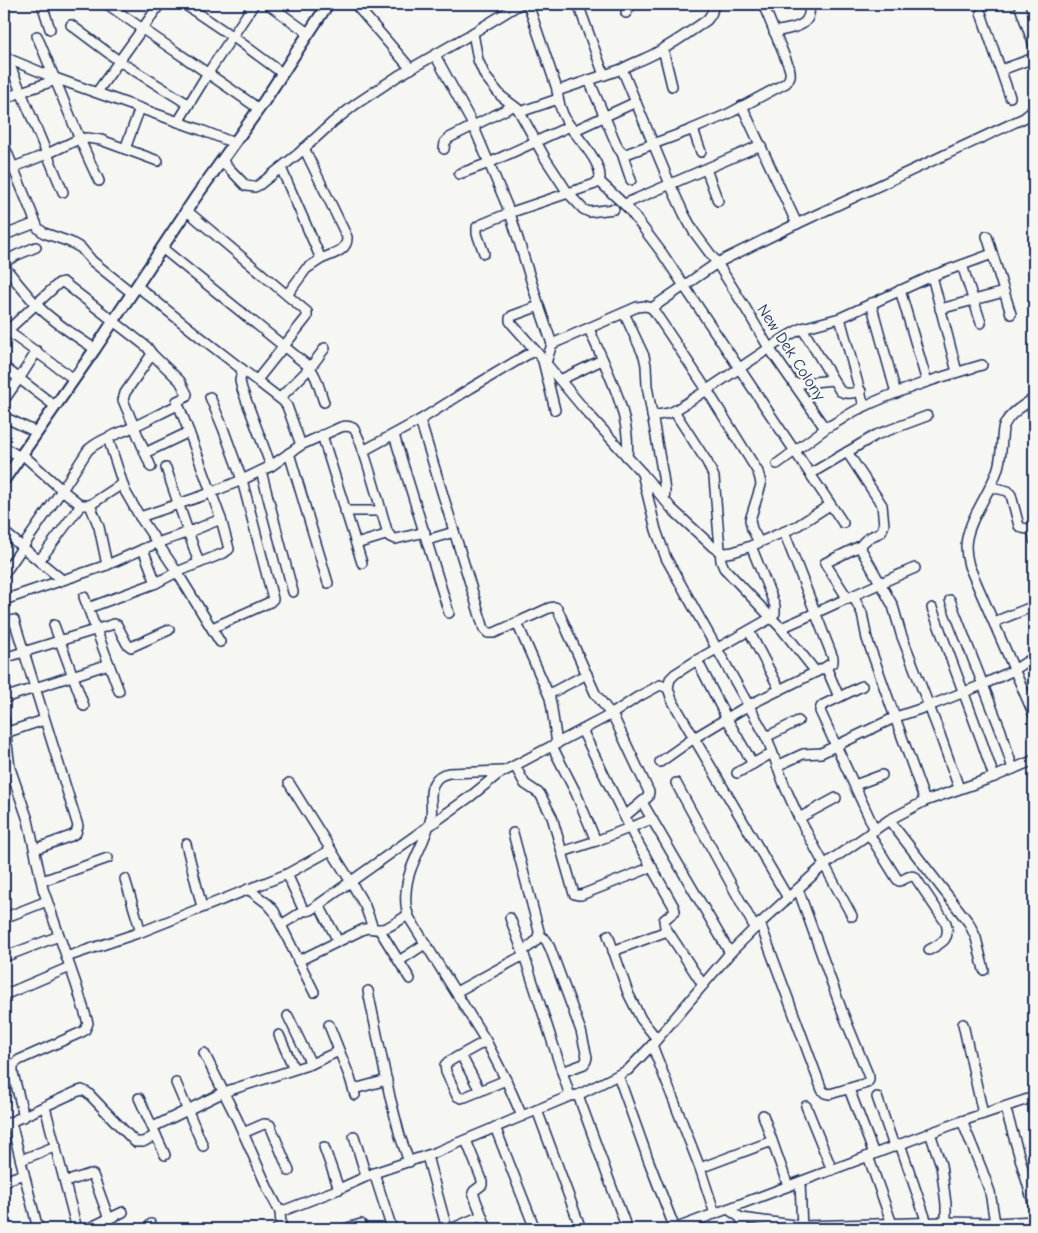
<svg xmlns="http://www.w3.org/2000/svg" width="1038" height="1233" font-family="'Comic Neue',sans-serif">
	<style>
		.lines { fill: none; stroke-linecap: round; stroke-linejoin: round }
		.minor-casing { stroke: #1b2f5e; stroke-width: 12 }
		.major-casing { stroke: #1b2f5e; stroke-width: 14 }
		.minor { stroke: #f6f6f2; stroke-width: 9 }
		.major { stroke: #f6f6f2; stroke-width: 10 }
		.labels { text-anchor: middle; stroke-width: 4.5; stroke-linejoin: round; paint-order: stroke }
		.street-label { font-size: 16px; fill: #1b2f5e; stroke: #f6f6f2 }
	</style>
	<rect width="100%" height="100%" fill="#f6f6f2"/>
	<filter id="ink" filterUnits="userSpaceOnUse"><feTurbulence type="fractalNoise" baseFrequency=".02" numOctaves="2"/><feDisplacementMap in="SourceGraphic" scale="10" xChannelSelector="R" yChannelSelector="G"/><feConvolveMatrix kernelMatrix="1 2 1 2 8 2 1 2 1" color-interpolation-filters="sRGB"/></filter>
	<g filter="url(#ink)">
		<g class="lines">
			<defs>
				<g id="minor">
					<path d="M42,4L50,29"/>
					<path d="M107,4C157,40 209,73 259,109"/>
					<path d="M184,4L236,39L282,73"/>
					<path d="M268,4L308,33"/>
					<path d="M355,4L411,69"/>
					<path d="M578,4L604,75"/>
					<path d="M712,4C714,11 711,15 707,20C690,32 673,44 654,54C643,60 632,63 622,69L670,184L684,214L694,232L717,263L746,309L769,348L822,424C825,426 825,427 829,426C834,425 851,412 859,409C898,390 941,377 982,365"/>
					<path d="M1019,4L1034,46"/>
					<path d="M626,13L632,4"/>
					<path d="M981,13L1010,97"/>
					<path d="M71,25L119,61L188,104"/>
					<path d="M774,32C792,28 813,28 809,4"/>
					<path d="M473,33L478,60L485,76L501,96L518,109L545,158L568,193L583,209L589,212L614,209"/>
					<path d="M37,36C58,85 76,134 99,181"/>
					<path d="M663,49L672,86"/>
					<path d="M435,55L473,125L510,213L539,306L552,344L546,363"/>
					<path d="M6,56L63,192"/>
					<path d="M4,57L55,78L201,130L234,143"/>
					<path d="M1001,70L1034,58"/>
					<path d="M589,80L618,148L623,154H626L688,131L728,114L786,83C791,77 791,74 789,67L763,4"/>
					<path d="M557,91L622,69"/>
					<path d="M97,92L160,4"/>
					<path d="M4,99L21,92L56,80"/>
					<path d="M742,106L797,224"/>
					<path d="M520,112L558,99"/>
					<path d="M178,122L208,73L254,4"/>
					<path d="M693,129L701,152"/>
					<path d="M573,131L636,102"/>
					<path d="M4,145L38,228L44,233L70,242L81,248L92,261L132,293"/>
					<path d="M761,145L629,202L627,204L628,208L662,253L843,523"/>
					<path d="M304,148L347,237C348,251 332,254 321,259"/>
					<path d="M125,149L140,108"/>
					<path d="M444,149L445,142L449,138L513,106"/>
					<path d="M622,153L631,180"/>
					<path d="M222,161L246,186L255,187L259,185L298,154L333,122L356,104L398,76L466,37L520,4"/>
					<path d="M281,168L321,259L306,269L287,295"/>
					<path d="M706,169L718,201"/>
					<path d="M4,171L47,154L79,139L87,138L101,140L158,161"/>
					<path d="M459,174L489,163L570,126"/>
					<path d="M599,181L628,208"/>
					<path d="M186,210L307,312V317L257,380"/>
					<path d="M4,233H10L36,223"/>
					<path d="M987,236L1011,314"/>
					<path d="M162,248L307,365C317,374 319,389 324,402"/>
					<path d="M484,253L477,234V227L480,225L509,213L595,184L600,178C601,160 575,136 566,120C560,110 558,100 557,89L528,4"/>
					<path d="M4,262L17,255L36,247"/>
					<path d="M962,265L981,323"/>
					<path d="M4,266C16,281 28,297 42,310C58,325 77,337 95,349"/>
					<path d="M932,276L957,372"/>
					<path d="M137,286L199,336L283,401L287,406L301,445"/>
					<path d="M900,290L927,382"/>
					<path d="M871,303L896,393"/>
					<path d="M539,306L512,316L510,318V321L512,324L529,343L584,409L642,473L672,509L713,547L719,551L726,553L733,552L751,546L797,526L830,505"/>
					<path d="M940,309L1004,292"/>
					<path d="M624,313L644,356L646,365L647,386L663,476L665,492L664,499"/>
					<path d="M840,318L864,406"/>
					<path d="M4,324L10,333L74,379"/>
					<path d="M802,328L840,391C847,395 853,393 861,391"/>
					<path d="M589,329C605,366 632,415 627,457"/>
					<path d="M8,330L59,283L63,282L147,347L152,354L125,393L123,400L151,467"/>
					<path d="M552,344L637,307L645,306L652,308"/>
					<path d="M543,361L555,410"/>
					<path d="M4,367L55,406"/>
					<path d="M242,369L240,381L242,389L271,466"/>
					<path d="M560,380L602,360"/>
					<path d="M794,384L833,380"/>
					<path d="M210,397L223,428L242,480L271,466L301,445L341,427C345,426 349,426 353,428C361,434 383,518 388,534L390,537L396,539L425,532"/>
					<path d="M280,398L310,368L325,348"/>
					<path d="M1034,398C1023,406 1007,414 1003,429C1001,443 1002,458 997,471C989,495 967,521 966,546C966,553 967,559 969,566L1034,715"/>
					<path d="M4,400L19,379L37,351"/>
					<path d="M674,411L707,462L714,477L721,561L724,568L781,628L816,672"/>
					<path d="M652,416L669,413L674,411L707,390L786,337L802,328L840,318L932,276L992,254"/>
					<path d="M4,417L36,432"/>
					<path d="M420,420L484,629L488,633H494L549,608L555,607L557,608L595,693L615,720L649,792L648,797L625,816"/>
					<path d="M322,435L362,563"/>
					<path d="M394,435L449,613"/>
					<path d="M108,438L125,491L140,517L177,572L220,642"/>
					<path d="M4,447L20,457"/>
					<path d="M363,451L420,420L471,388L535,350"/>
					<path d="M847,452L882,505L884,525L881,532C873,536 860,540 861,549L893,606L901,634L939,732L959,788"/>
					<path d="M145,453L189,432"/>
					<path d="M289,453L328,583"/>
					<path d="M22,454L62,490L81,505H90L122,484"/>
					<path d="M777,464L829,426"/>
					<path d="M166,468L199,563"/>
					<path d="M261,471L293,592"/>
					<path d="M642,473L656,530L666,558L763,731L769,743L785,787L799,818L852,916"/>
					<path d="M810,474L876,435L927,416"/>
					<path d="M991,487L1008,491L1011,495L1019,526C1023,530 1029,529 1034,528"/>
					<path d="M90,505L99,527L107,565"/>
					<path d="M345,511H381"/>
					<path d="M140,517L205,495L242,480L273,599L270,602L212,628"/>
					<path d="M1033,528L1034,540"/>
					<path d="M4,532L61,579"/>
					<path d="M427,540L454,532"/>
					<path d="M759,542L752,529L750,520L761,485L760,479L758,472L707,390L652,308L717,263L788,228L1024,118C1029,114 1033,112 1034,105"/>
					<path d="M356,544L389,534"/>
					<path d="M751,546L772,598L775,606V613L771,618L697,660L675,674L670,679L668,688L672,700L694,738L788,898"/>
					<path d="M143,549L156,583"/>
					<path d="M39,561L81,505"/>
					<path d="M4,574L62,490L88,450C100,439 118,434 133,427C148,420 163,412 178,405"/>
					<path d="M853,596L862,613L867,639L925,801"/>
					<path d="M84,597L119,691"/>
					<path d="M848,599L825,563L860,546"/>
					<path d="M4,600L107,565L157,543L189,532L221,519"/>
					<path d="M950,600L1001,731L1013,769"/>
					<path d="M88,608L156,583L177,572L224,553L228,550L229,549L221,519L189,432L177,401L186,397L187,394L180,381L152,354"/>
					<path d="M932,608L982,742L994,777"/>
					<path d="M994,622L1034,606"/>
					<path d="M517,623L550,698L552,709L557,744"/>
					<path d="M4,624L14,620L78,826L76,833L71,836L35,849"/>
					<path d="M54,625L84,706"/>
					<path d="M781,628C826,609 870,587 915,568"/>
					<path d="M749,631L780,690"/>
					<path d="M4,658L114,624L117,625L127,644L131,647L169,630"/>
					<path d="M697,660L727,719L753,764"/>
					<path d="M826,667L839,697"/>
					<path d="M862,686L823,705L821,707L820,711L875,830"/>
					<path d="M549,694L587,674"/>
					<path d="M4,698L109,664"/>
					<path d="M4,719L10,768L28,820L43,889L76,984L88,1023L85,1030L82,1032L19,1060L13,1065V1073L24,1117"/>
					<path d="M582,730L634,836L674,907L675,911L664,920L665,927L703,985"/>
					<path d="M5,733L44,720"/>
					<path d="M766,737L798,721"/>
					<path d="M552,746L576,793L596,841"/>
					<path d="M660,762L694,738L749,705L826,667L833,662V658L784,532"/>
					<path d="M515,766L525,784L540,794L552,817L574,894L578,895H581L652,867"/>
					<path d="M777,766L803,754L821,753L896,717L929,706L982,685L1014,670L1034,657"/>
					<path d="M503,771L449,773C443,774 437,777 434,783C428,792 433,806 431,817C426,844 407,865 406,893C405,903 406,911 410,919L486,1041L506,1080L522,1116"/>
					<path d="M737,773L772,753"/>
					<path d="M289,783L351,882L365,906L373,928"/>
					<path d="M676,783L755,928"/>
					<path d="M855,785L882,775"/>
					<path d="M642,802L730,953"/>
					<path d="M799,818L836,798"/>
					<path d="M889,820L969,923L976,938L984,970"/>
					<path d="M513,833L539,931C539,942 530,946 522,951"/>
					<path d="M869,834L897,879L899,881C905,880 909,874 915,877L946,923C951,940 941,943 929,950"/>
					<path d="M186,844L202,907"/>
					<path d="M562,852L596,841L652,819"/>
					<path d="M287,874L303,909L307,911L311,910L471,796L497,775L612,714L636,698L660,685L668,688"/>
					<path d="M125,879L141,932"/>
					<path d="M42,881L108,858"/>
					<path d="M248,889L268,904L274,911L314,992"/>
					<path d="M319,905L338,941"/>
					<path d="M4,918L47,901"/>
					<path d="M510,918L524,955L570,1096"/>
					<path d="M760,923L822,1090L825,1093L830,1094L867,1083L869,1080V1077L842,1011L798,889"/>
					<path d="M281,925L305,910"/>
					<path d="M379,929L410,979"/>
					<path d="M539,935L546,940L550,948L581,1031L587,1057L586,1061L584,1064L562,1072"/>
					<path d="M608,935L628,993L641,1019L657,1039"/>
					<path d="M613,951L667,931"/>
					<path d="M4,957L59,936"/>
					<path d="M66,957L141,932L287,874L331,850"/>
					<path d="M298,961L364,929C370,927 374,930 381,929C388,929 401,919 408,915"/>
					<path d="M399,961L425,944"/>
					<path d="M368,991L390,1097L400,1136L409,1162"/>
					<path d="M456,992L524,955"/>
					<path d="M4,995L70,967"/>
					<path d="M288,1016L311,1064"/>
					<path d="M963,1024L983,1114"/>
					<path d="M329,1025L350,1078L355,1095"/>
					<path d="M279,1035L294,1069"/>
					<path d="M486,1041L448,1062L445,1065L446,1072L457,1096L461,1098L465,1097L506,1080"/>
					<path d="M652,1045L700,1168L715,1214"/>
					<path d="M204,1053L237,1119L268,1189L280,1212"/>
					<path d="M461,1055L480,1091"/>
					<path d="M618,1075L648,1159L675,1229"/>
					<path d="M176,1083L203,1146"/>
					<path d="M354,1089L387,1080"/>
					<path d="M849,1089L874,1154"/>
					<path d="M578,1095L627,1229"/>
					<path d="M877,1097L894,1146"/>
					<path d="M139,1098L165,1155"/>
					<path d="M806,1106L832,1170"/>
					<path d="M45,1107L77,1229"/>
					<path d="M1005,1107L1034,1206"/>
					<path d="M537,1110L581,1229"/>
					<path d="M763,1115L788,1186"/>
					<path d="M962,1121L982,1170L990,1192L995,1223"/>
					<path d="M11,1122L38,1229"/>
					<path d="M4,1125L76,1092L82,1090L88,1093L135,1142H143L156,1135"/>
					<path d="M153,1127L224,1092L311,1064L339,1051"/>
					<path d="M495,1127L535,1229"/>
					<path d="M243,1133L264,1124L270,1125L289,1171"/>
					<path d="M930,1133L941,1165L946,1204V1229"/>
					<path d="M354,1136L366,1176"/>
					<path d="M466,1140L482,1180V1185L474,1191L473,1193L487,1229"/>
					<path d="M900,1144L927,1223"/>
					<path d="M324,1147L339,1189"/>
					<path d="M427,1156L447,1229"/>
					<path d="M868,1156L892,1224"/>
					<path d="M21,1160L56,1146"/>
					<path d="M700,1168L772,1141"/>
					<path d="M374,1173L392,1229"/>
					<path d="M4,1181L24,1174"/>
					<path d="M65,1182L90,1174L93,1175L109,1219"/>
					<path d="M800,1182L802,1229"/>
					<path d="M728,1209L741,1218L802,1226L946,1222L995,1223L1034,1221"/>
					<path d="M741,1218L744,1229"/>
					<path d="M151,1224L153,1229"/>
					<path d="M87,1229L123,1212"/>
					<path d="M277,1229L281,1224L280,1212L339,1189L374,1173L434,1153L570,1096L578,1095L628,1070L652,1045L730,953L755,928L824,865L889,820L925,801L994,777L1034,760"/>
					<path d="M344,1229L361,1224"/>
					<path d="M451,1229L481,1216"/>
					<path d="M674,1229L962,1121L1034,1097"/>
				</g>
				<path id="major" d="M4,480L95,349L195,198L263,103L293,57L328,4"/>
			</defs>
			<!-- minor casing -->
			<use href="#minor" class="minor-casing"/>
			<!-- major casing -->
			<use href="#major" class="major-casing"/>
			<!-- minor -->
			<use href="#minor" class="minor"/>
			<!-- major -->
			<use href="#major" class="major"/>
		</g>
	</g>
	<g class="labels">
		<!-- street labels -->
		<g class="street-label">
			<text transform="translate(792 352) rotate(57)" y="6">New Dek Colony</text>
		</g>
	</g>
	<!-- margin -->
	<rect width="1038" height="1233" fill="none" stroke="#f6f6f2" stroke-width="20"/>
	<rect x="10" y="10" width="1018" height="1213" fill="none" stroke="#1b2f5e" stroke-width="2" filter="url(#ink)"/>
</svg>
